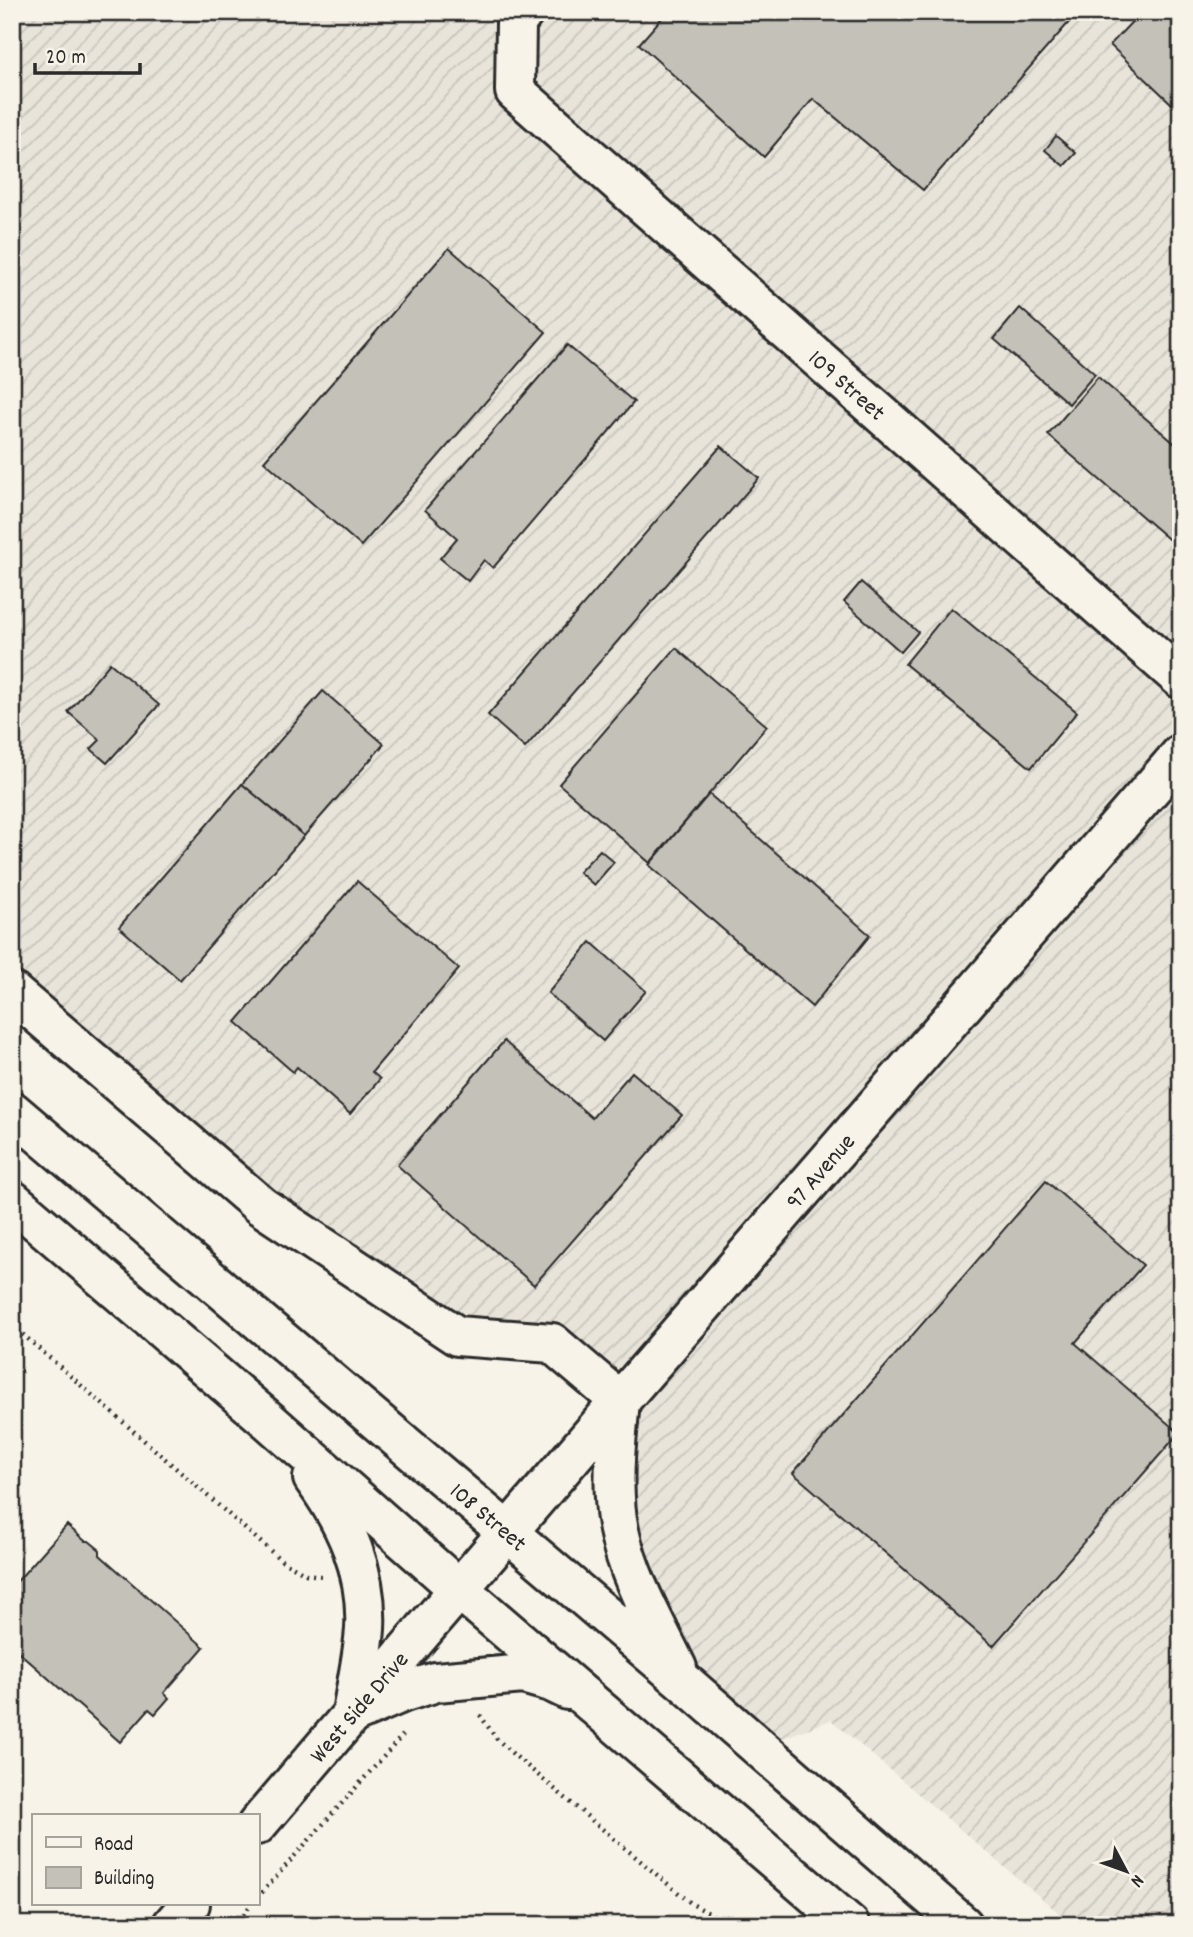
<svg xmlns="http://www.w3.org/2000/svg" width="1193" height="1937" font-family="Dekko,sans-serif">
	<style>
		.industrial { fill: url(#industrial-furrows) }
		.building { fill: #c4c1b9; stroke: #2b2b2b; stroke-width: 2 }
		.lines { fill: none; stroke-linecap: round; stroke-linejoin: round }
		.minor-casing { stroke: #2b2b2b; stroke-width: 44 }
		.major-casing { stroke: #2b2b2b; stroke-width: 44 }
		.path { stroke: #2b2b2b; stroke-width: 4.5; stroke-dasharray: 2 5; stroke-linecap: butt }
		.minor { stroke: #f7f3e8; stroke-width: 38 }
		.major { stroke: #f7f3e8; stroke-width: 38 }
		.labels { text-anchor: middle; stroke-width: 5; stroke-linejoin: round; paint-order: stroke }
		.street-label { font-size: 24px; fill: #2b2b2b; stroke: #f7f3e8 }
	</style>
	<defs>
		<pattern id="industrial-furrows" width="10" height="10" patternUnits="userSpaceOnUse" patternTransform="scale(1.75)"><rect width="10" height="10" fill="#e8e4da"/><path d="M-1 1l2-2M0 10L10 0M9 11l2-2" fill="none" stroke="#c7c4bb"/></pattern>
	</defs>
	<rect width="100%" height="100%" fill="#f7f3e8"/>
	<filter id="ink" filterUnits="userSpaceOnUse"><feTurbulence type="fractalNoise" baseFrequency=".0143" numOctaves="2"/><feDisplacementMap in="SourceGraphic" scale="14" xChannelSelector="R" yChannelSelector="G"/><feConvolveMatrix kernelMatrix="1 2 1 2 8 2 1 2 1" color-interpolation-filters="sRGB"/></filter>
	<g filter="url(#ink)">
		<!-- industrial -->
		<path class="industrial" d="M12,12H1181V1925H1073L831,1720L759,1747L684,1682L633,1578L620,1401L552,1343L457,1336L12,992Z"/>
		<!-- building -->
		<g class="building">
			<path d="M667,12H1078L923,190L813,99L764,157L639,44Z"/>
			<path d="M1141,12H1181V97L1173,105L1110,45Z"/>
			<path d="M1056,136L1076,153L1064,166L1045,150Z"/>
			<path d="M449,248L546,332L361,546L264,461Z"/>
			<path d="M1020,308L1095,374L1069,404L994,339Z"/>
			<path d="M567,345L634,402L493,568L484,560L468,581L440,558L457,538L425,510Z"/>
			<path d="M1098,377L1181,449V550L1048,435Z"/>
			<path d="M721,446L759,478L525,748L488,715Z"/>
			<path d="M861,582L918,632L901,652L844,602Z"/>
			<path d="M951,608L1077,712L1031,768L905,664Z"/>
			<path d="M676,648L767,726L650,863L559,784Z"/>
			<path d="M110,663L159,705L107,763L91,749L100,740L68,712Z"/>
			<path d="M323,691L384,744L304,836L242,784Z"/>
			<path d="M242,784L304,836L180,980L119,927Z"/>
			<path d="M709,794L870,935L812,1007L649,865Z"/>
			<path d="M600,850L614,862L594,885L579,872Z"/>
			<path d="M357,881L459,969L372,1072L380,1079L350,1114L297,1067L293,1072L236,1022Z"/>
			<path d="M591,942L646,991L603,1041L548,993Z"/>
			<path d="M504,1041L592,1118L632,1072L682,1115L534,1285L397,1165Z"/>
			<path d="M1046,1181L1143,1265L1075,1343L1179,1433L993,1646L793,1473Z"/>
			<path d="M67,1525L85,1541H89L100,1550V1555L204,1647L164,1693L169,1698L155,1714L149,1709L120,1742L12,1646V1587Z"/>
		</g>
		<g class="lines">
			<defs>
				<g id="minor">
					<path id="s1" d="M524,12L516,23L515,91L1181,679"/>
					<path d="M12,992L261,1206L457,1336L552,1343L620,1401"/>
					<path id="s2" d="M257,1825L620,1401L1181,754"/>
					<path d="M172,1925L190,1904"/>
				</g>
				<g id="major">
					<path id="s3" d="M12,1111L684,1682L963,1925"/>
					<path d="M12,1200L269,1421L460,1590L850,1925"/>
					<path d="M620,1401C617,1433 613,1466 615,1498C617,1559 651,1614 677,1668"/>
					<path d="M313,1478C346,1523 368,1572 365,1629C363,1657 356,1686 352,1714"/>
					<path d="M352,1714L404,1692L436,1682L523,1674L551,1682L568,1690"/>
				</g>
			</defs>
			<!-- minor casing -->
			<use href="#minor" class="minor-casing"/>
			<!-- major casing -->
			<use href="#major" class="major-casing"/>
			<!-- path -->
			<g class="path">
				<path d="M12,1325L281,1560L306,1574L322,1576"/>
				<path d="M480,1715L496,1738L514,1755L675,1890L692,1904L731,1925"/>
				<path d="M257,1898L403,1735"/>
				<path d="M234,1925L252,1904"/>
			</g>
			<!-- minor -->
			<use href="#minor" class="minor"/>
			<!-- major -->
			<use href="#major" class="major"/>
		</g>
	</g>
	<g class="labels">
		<!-- street labels -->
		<g class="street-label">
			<text dy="8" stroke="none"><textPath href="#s1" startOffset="525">109 Street</textPath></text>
			<text dy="8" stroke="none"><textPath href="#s2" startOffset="863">97 Avenue</textPath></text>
			<text dy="8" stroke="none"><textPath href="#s3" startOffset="626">108 Street</textPath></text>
			<text dy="8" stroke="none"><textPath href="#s2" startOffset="156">West Side Drive</textPath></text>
		</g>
	</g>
	<!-- margin -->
	<rect width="1193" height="1937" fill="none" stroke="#f7f3e8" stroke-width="42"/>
	<rect x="21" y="21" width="1151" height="1895" fill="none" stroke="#2b2b2b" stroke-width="2.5" filter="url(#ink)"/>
	<!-- legend -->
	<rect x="32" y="1814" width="228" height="91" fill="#f7f3e8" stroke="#a5a39c" stroke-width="2"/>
	<rect x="46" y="1837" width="35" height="10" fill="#f7f3e8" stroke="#a5a39c" stroke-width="2"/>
	<text x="94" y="1850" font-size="21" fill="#2b2b2b">Road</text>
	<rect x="46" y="1867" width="35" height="21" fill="#c4c1b9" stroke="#a5a39c" stroke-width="2"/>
	<text x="94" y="1884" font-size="21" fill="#2b2b2b">Building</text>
	<!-- north arrow -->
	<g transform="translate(1126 1871) rotate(131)" stroke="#f7f3e8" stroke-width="5" paint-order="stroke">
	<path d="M0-5L12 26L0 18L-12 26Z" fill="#2b2b2b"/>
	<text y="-10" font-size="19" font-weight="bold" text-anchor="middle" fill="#2b2b2b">N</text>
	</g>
	<!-- scale -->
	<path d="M35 63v10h105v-10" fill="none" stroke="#2b2b2b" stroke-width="3.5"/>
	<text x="46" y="63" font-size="21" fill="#2b2b2b" stroke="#f7f3e8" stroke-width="5" paint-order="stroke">20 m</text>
</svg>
